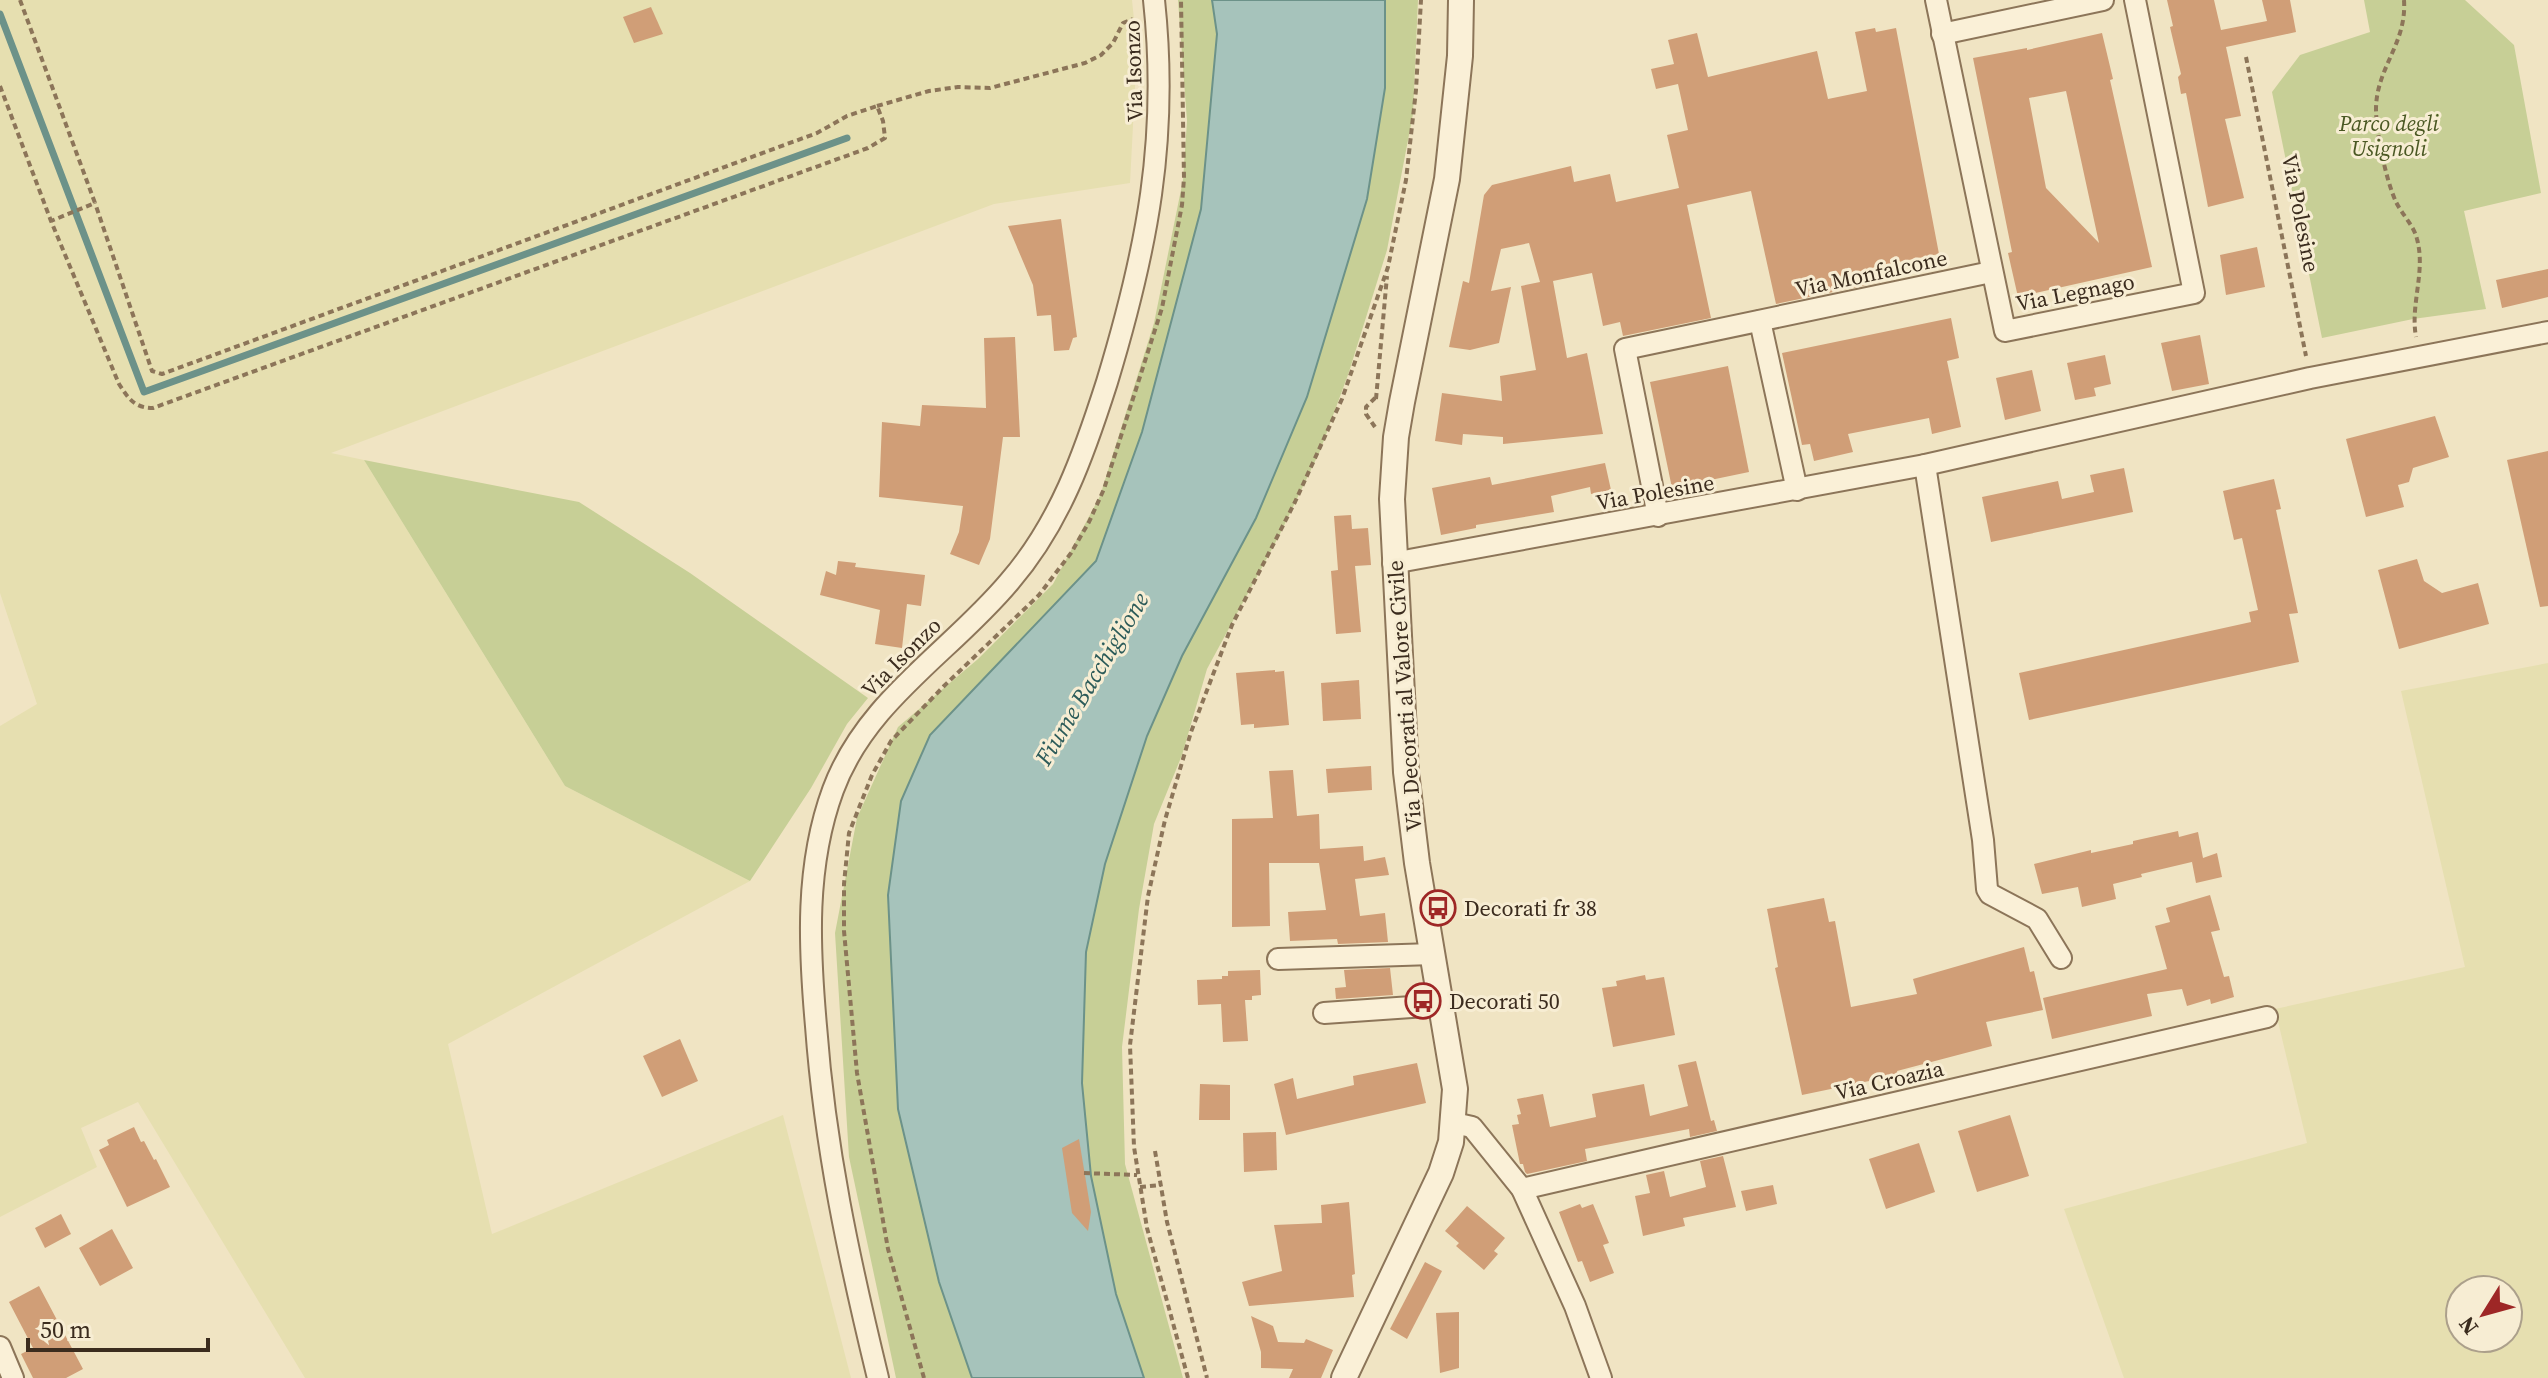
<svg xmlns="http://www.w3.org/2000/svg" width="2548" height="1378" font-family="'Source Serif 4',serif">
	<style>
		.farmland { fill: #e6dfb0; fill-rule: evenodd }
		.green { fill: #c7cf96 }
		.water { fill: #a6c3bb; stroke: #6c9289; stroke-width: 2 }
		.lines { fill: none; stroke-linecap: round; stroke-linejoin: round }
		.stream { stroke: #6c9289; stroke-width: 7 }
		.building { fill: #d09e77; fill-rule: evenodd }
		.minor-casing { stroke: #8c7559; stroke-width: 24 }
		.tertiary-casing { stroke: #8c7559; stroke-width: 28 }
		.path { stroke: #8c7559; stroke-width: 4; stroke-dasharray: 6 4; stroke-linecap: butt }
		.minor { stroke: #faf0d7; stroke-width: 20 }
		.tertiary { stroke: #faf0d7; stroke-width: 24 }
		.labels { text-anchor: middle; stroke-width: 6; stroke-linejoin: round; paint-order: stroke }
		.street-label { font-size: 22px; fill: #3b2c1e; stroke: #f7edd3 }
		.park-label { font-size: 22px; font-style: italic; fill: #4a5823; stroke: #f7edd3 }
		.poi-label { font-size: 22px; fill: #3b2c1e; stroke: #f7edd3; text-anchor: start }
		.water-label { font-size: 24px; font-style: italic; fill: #2c5b59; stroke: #f7edd3 }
	</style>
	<rect width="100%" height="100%" fill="#f0e4c3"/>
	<!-- farmland -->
	<g class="farmland">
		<path d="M0,0H1132L1137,49L1130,183L994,204L331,453L364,460L565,786L750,881L448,1044L492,1234L783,1115L851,1378H305L138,1102L81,1128L97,1167L0,1217V726L37,704L0,593Z"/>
		<path d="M2548,663V1378H2124L2064,1209L2307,1143L2275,1009L2465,967L2401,691ZM2460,1290H2508V1338H2460Z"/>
	</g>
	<!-- green -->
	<g class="green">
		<path d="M1178,0H1418L1413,114L1387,250L1349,372L1320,451L1280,534L1207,669L1182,755L1154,824L1139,909L1122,1047L1125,1164L1183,1378H896L849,1157L835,933L857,818L898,727L978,659L1053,584L1100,496L1154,323L1183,180L1187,121Z"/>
		<path d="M2364,0H2465L2514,45L2541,193L2464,211L2486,309L2413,319L2322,338L2272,92L2300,55L2370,32Z"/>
		<path d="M364,460L579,502L690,573L868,698L847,724L811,788L750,881L565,786Z"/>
	</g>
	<!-- water -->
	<path class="water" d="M1212,0H1385V88L1367,199L1307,397L1256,518L1182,656L1147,736L1105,864L1086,952L1082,1083L1091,1176L1116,1294L1144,1378H972L939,1282L898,1109L888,895L901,801L930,735L1096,561L1142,432L1201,209L1217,34Z"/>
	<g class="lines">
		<!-- stream -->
		<path class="stream" d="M0,14L144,392L847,138"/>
	</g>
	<!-- building -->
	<g class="building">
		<path d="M2167,0H2214L2221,30L2267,21L2262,0H2290L2296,32L2226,47L2241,116L2225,119L2244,198L2208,207L2186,93L2181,94L2178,77L2181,74L2170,27L2173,26Z"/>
		<path d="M651,7L663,34L634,43L623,17Z"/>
		<path d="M1875,28L1876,32L1896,28L1939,254L1878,266L1881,282L1776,304L1751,191L1687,205L1711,318L1623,336L1620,322L1603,326L1592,273L1553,281L1567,358L1587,353L1603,434L1503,444V437L1463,434L1462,445L1435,441L1442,393L1502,401L1500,376L1536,370L1521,286L1540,282L1529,243L1501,249L1491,291L1511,287L1499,343L1470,350L1449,347L1463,281L1469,283L1484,195L1492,185L1571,166L1574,182L1610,174L1616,202L1679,188L1667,135L1688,130L1678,84L1656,89L1651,69L1674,64L1668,40L1697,33L1708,77L1817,51L1828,99L1867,91L1855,32Z"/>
		<path d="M2102,33L2113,79L2110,80L2152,267L2018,297L2008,253L2012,252L1973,58L2027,48V50ZM2066,91L2099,243L2046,188L2029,98Z"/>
		<path d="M1061,219L1077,337L1073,338L1069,350L1054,351L1051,315L1037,316L1033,285L1008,226Z"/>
		<path d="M2257,247L2265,287L2226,295L2220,255Z"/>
		<path d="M2548,269V297L2502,308L2496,280Z"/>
		<path d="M1951,318L1959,358L1947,361L1961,427L1932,434L1929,418L1848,434L1853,452L1814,461L1810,444L1802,445L1782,353Z"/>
		<path d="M2200,335L2209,384L2172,391L2161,343Z"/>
		<path d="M1015,337L1020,437H1003L990,539L979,565L950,554L959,532L963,506L879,497L882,422L920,426L922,405L986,408L984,338Z"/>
		<path d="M2105,355L2111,384L2094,388L2096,396L2075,400L2067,363Z"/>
		<path d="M1728,366L1749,472L1672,488L1650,382Z"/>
		<path d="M2032,370L2041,411L2005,420L1996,378Z"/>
		<path d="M2435,416L2449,457L2413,468L2409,482L2398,485L2404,507L2366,517L2346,439Z"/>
		<path d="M2548,451V606L2540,607L2507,460Z"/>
		<path d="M1605,463L1611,490L1591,494L1590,487L1551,496L1554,512L1476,525V528L1441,535L1432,488L1490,477L1492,485Z"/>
		<path d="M2124,468L2133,512L1991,542L1982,497L2058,481L2062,499L2094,492L2090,475Z"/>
		<path d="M2274,479L2281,509L2276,510L2298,613L2289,614L2299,662L2029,720L2019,673L2251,622L2249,612L2258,610L2242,538L2234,540L2223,491Z"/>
		<path d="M1351,515L1352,529L1368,528L1371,565L1355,566L1361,632L1336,634L1331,571L1338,570L1334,516Z"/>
		<path d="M2417,559L2424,581L2442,593L2478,583L2489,624L2399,649L2378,570Z"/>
		<path d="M838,561L856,563L855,567L925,575L921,606L907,604L902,648L875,644L880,610L820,595L826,571L836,575Z"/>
		<path d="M1275,670V672L1284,671L1289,725L1254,728V724L1241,725L1236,673Z"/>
		<path d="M1359,680L1361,719L1323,721L1321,683Z"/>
		<path d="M1371,766L1372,790L1328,793L1326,769Z"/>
		<path d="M1293,770L1297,816L1319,814L1320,849L1363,846L1364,861L1385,857L1389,875L1355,879L1360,916L1385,913L1388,942L1338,944L1337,939L1290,941L1288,912L1326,910L1319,863H1269L1270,926L1232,927V819L1273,818L1269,771Z"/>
		<path d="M2178,831L2179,837L2198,832L2203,858L2217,853L2222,877L2196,883L2192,862L2196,861L2141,874L2142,877L2113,884L2116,899L2082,907L2078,887L2042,894L2034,864L2091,850V853L2133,844V841Z"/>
		<path d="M2210,895L2220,930L2211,932L2224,977L2229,976L2234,997L2211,1004L2210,999L2187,1006L2182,989L2147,994L2152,1016L2052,1039L2043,998L2167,969L2155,926L2170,922L2166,908Z"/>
		<path d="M1824,898L1829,922L1835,921L1851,1007L1917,994L1913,979L2024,947L2030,972L2034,971L2043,1010L1986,1022L1992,1046L1897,1071L1898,1075L1802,1095L1775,968L1778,967L1767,909Z"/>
		<path d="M1390,968L1393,995L1336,999L1335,988L1346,987L1344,970Z"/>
		<path d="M1260,970L1261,995L1252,996V1000H1245L1248,1041L1223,1042L1221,1004L1198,1005L1197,980L1222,979V976H1228V971Z"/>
		<path d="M1645,975L1646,980L1664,977L1675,1035L1613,1047L1602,988L1617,986L1616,981Z"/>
		<path d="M680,1039L698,1081L662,1097L643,1056Z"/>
		<path d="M1696,1061L1711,1121L1714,1120L1717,1131L1690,1137L1689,1129L1585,1149L1587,1161L1527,1174L1525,1172L1523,1164H1520L1512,1125L1519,1124L1517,1115L1521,1114L1517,1099L1543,1094L1550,1127L1596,1117L1592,1094L1644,1084L1650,1116L1688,1106L1678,1065Z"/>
		<path d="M1417,1063L1426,1103L1286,1135L1274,1084L1293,1078L1297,1099L1354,1085L1353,1076Z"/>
		<path d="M1200,1084L1230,1085V1120H1199Z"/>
		<path d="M2010,1115L2029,1176L1977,1192L1958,1131Z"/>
		<path d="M134,1127L141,1142L144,1141L154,1160L156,1159L170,1187L127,1207L99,1150L109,1145L107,1140Z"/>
		<path d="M1276,1132L1277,1170L1244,1172L1243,1133Z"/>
		<path d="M1079,1139L1091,1212L1088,1231L1072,1213L1062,1148Z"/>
		<path d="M1919,1143L1935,1192L1886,1209L1869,1159Z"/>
		<path d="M1723,1156L1736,1207L1683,1218L1685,1226L1643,1236L1635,1196L1650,1193L1646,1175L1664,1171L1670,1197L1706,1187L1700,1161Z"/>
		<path d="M1773,1185L1777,1204L1746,1211L1741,1191Z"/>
		<path d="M1349,1202L1355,1274L1352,1275L1354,1297L1249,1306L1242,1282L1282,1271L1274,1225L1322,1223L1321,1205Z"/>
		<path d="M1580,1204L1582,1208L1593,1204L1609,1243L1603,1245L1614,1273L1590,1282L1582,1261L1578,1262L1559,1212Z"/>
		<path d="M1467,1206L1505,1238L1494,1251L1498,1254L1484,1270L1456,1246L1459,1243L1445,1231Z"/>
		<path d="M61,1214L71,1234L45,1248L35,1228Z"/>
		<path d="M112,1229L133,1268L100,1286L79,1248Z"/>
		<path d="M1425,1262L1442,1271L1407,1339L1390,1329Z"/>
		<path d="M39,1286L83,1369L66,1378H33L21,1354L33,1348L9,1302Z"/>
		<path d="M1459,1312V1368L1440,1373L1436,1313Z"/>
		<path d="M1251,1316L1273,1326L1278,1342L1304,1343L1306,1339L1333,1350L1321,1378H1289L1293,1369L1261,1368V1352Z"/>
	</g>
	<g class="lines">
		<defs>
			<g id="minor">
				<path d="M1936,0L2005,331L2194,293L2135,0"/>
				<path d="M1942,34L2103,0"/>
				<path d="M1760,321L1797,490"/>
				<path d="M1925,465L1983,840L1987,889L1990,894L2037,919L2061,958"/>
				<path d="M1658,516L1625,349L1991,272"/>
				<path d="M1393,563L1925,465L2310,378L2548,332"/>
				<path d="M1278,959L1433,954"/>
				<path d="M1324,1013L1441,1005"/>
				<path d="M1454,1123L1472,1127L1522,1189L1575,1306L1601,1378"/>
				<path d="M1522,1189L2267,1017"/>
				<path d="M0,1347L13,1378"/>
				<path d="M878,1378C849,1259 825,1148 816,1026C809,947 805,866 833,790C866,700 951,652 1010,581C1060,523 1084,454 1107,382C1147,250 1169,139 1154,0"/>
			</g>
			<path id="tertiary" d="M1344,1378L1441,1173L1451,1142L1455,1089L1417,863L1406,772L1392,499L1396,437L1402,402L1447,179L1460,56L1461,0"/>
		</defs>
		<!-- minor casing -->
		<use href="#minor" class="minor-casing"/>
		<!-- tertiary casing -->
		<use href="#tertiary" class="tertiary-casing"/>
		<!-- path -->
		<g class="path">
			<path d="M20,0L95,203L51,221"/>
			<path d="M2404,0C2407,45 2375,68 2376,112C2377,136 2386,180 2396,202C2402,214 2414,226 2417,239C2426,272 2410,304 2416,337"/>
			<path d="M2246,57L2306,356"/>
			<path d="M0,86L51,221L119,384C128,398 134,408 153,408L868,148L885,138L883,121L877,106L847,116L817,133L162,374L152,371L95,203"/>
			<path d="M877,106L929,91L958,87L990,88L1085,63L1101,55L1113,43L1123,23L1133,19"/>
			<path d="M1376,399L1387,276"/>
			<path d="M1375,427L1366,414V407L1375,398"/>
			<path d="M1155,1151L1167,1222L1207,1378"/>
			<path d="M1084,1173L1137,1175"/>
			<path d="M1140,1187L1161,1185"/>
			<path d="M924,1378L888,1249L857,1073L844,931V884L849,833L872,775L891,741L944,686L1039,595L1071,553L1089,522L1104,489L1162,308L1182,205L1184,178L1181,0"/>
			<path d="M1188,1378L1147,1228L1134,1147L1130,1045L1148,896L1165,820L1191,732L1232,625L1295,502L1342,399L1388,267L1406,180L1416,90L1421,0"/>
		</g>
		<!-- minor -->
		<use href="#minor" class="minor"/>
		<!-- tertiary -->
		<use href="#tertiary" class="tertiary"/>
	</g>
	<!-- icons -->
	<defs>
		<symbol id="bus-ring" viewBox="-11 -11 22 22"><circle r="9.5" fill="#f7edd3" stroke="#9e2726" stroke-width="1.5"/><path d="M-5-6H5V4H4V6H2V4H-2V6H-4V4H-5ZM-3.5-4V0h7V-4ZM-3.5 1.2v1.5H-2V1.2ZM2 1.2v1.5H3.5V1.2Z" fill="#9e2726"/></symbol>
	</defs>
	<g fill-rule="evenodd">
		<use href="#bus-ring" x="1418" y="888" width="40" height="40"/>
		<use href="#bus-ring" x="1403" y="981" width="40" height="40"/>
	</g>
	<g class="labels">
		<!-- street labels -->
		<g class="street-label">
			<text transform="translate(1133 71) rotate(-92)" y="8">Via Isonzo</text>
			<text transform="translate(2301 213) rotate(79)" y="8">Via Polesine</text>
			<text transform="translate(1871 273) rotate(-12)" y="8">Via Monfalcone</text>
			<text transform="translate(2075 292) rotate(-11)" y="8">Via Legnago</text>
			<text transform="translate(1655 492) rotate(-10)" y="8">Via Polesine</text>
			<text transform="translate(901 657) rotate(-45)" y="8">Via Isonzo</text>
			<text transform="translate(1404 696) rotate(-94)" y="8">Via Decorati al Valore Civile</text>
			<text transform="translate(1889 1080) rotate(-13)" y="8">Via Croazia</text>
		</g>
		<!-- park labels -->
		<g class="park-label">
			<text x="2389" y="131">Parco degli<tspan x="2389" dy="25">Usignoli</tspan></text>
		</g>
		<!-- poi labels -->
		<g class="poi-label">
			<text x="1464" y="916">Decorati fr 38</text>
			<text x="1449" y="1009">Decorati 50</text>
		</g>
		<!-- water labels -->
		<g class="water-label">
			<text transform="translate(1092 679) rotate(-59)" y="8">Fiume Bacchiglione</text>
		</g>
	</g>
	<!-- north arrow -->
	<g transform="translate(2484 1314) rotate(233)"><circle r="38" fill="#f7edd3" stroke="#aca08b" stroke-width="2"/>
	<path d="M0-6L14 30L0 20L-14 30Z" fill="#9e2726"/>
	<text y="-12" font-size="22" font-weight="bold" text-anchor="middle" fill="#3b2c1e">N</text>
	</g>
	<!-- scale -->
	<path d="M28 1338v12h180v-12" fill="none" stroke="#3b2c1e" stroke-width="4"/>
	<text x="40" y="1338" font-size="24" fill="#3b2c1e" stroke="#f7edd3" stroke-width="6" paint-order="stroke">50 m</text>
</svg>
